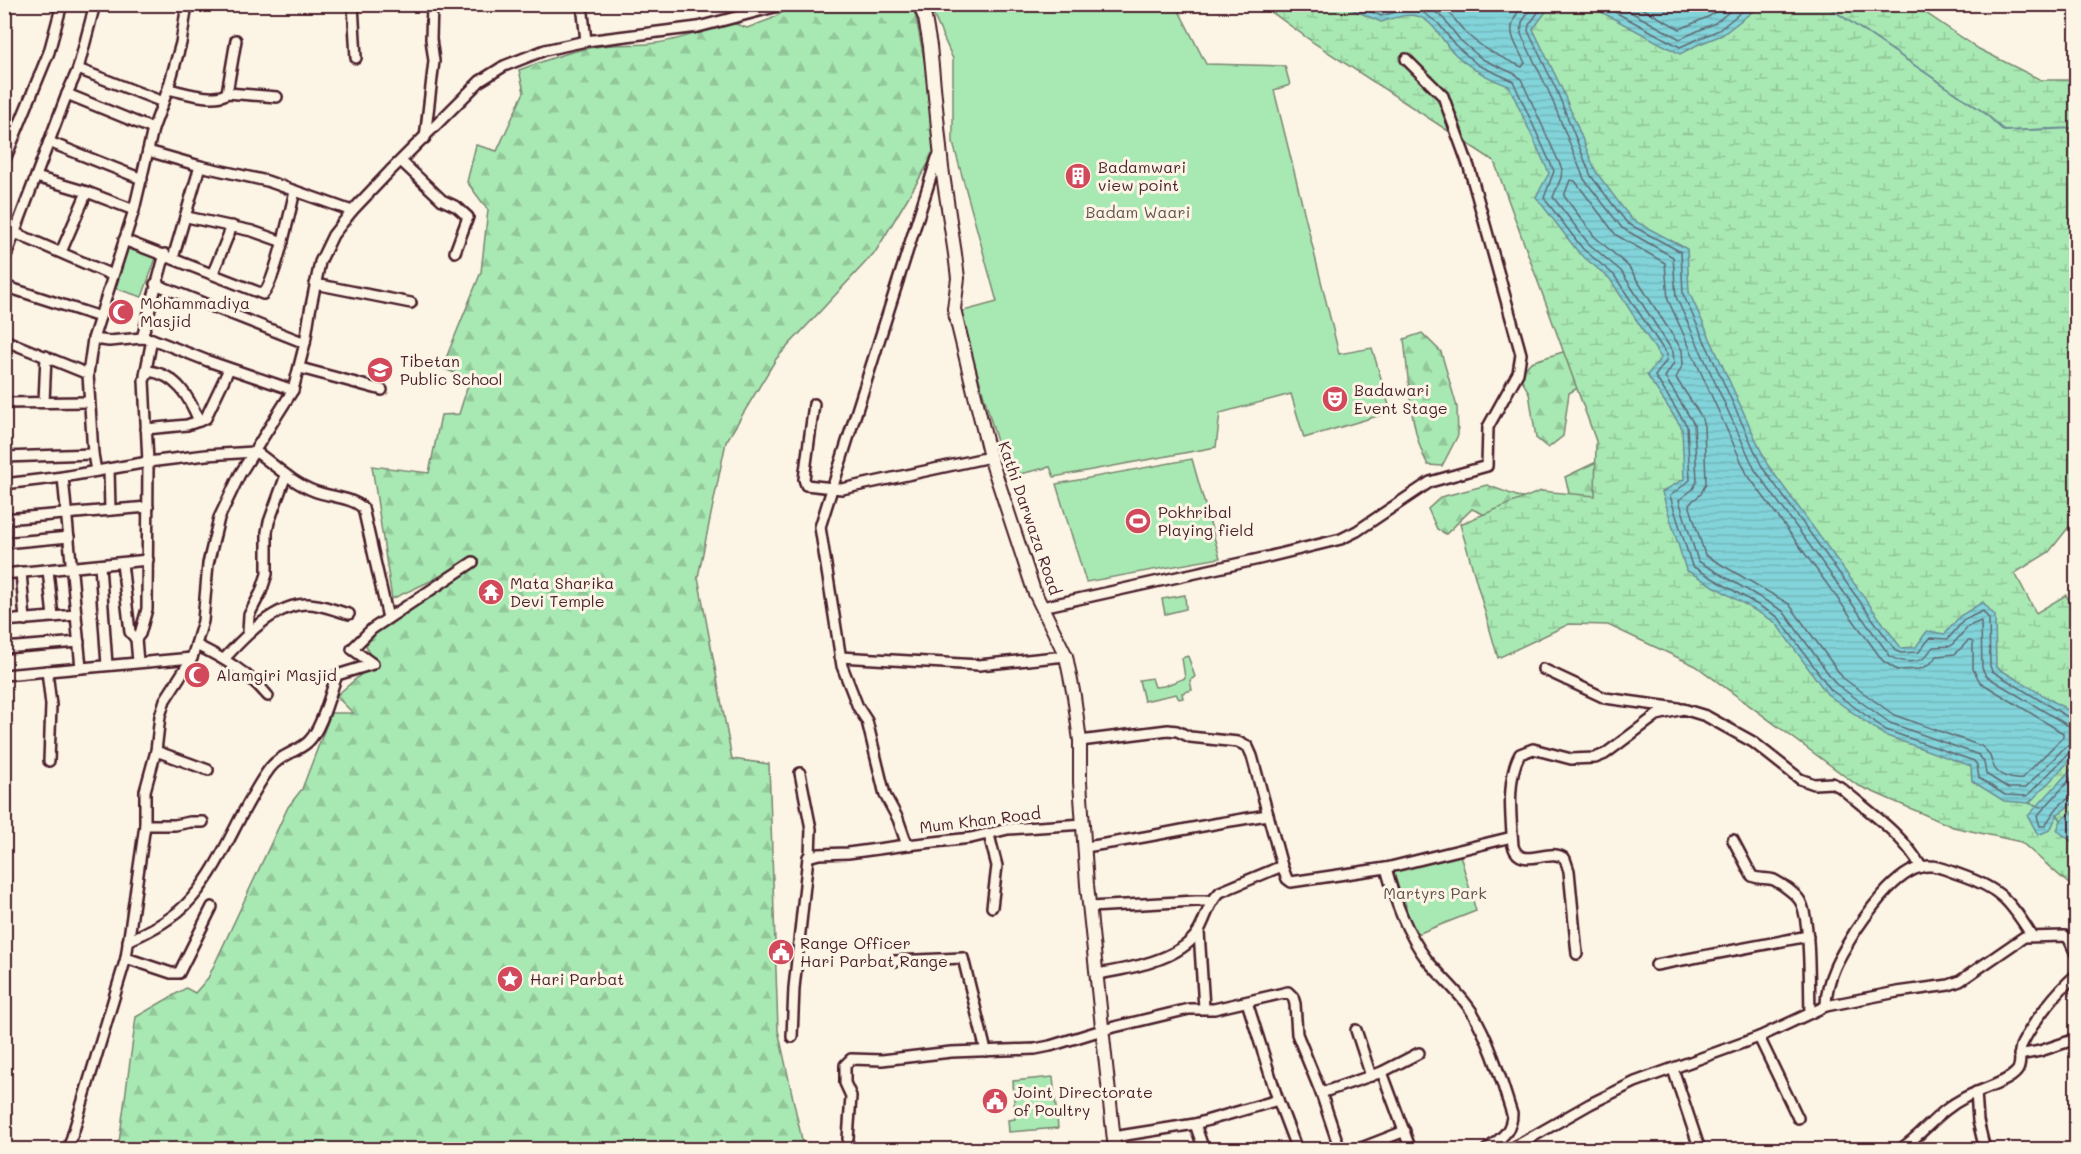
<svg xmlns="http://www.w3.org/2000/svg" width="2081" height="1154" font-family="Mali,sans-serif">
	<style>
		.green { fill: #a8e9b3; stroke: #79846f; stroke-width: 1.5 }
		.forest { fill: url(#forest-firs); stroke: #79846f; stroke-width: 1.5 }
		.wetland { fill: url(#wetland-marsh); stroke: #79846f; stroke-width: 1.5 }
		.water { fill: url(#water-rules); stroke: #6c8c94; stroke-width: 1.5 }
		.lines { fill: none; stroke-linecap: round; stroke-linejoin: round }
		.shore { stroke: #606771; stroke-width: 1.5 }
		.stream { stroke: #6c8c94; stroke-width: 2 }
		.street-casing { stroke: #4a1f2b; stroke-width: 14 }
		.secondary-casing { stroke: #4a1f2b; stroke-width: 16 }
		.street { stroke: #fcf5e5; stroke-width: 9 }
		.secondary { stroke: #fcf5e5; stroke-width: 12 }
		.labels { text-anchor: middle; stroke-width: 6; stroke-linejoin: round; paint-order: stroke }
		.poi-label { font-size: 16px; fill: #4a1f2b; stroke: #fcf5e5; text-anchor: start }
		.park-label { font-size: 16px; fill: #62524d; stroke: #fcf5e5 }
		.street-label { font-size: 16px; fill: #4a1f2b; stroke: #fcf5e5 }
	</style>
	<defs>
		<pattern id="forest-firs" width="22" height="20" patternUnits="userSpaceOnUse" patternTransform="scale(1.5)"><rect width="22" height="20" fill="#a8e9b3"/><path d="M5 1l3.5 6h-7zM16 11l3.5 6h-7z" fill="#92c79a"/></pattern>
		<pattern id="wetland-marsh" width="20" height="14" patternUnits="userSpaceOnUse" patternTransform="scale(1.5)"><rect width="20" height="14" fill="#a8e9b3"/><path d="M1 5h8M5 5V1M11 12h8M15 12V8" fill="none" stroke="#92c79a"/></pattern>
		<pattern id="water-rules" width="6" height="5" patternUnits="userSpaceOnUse" patternTransform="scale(1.5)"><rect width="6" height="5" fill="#82d4da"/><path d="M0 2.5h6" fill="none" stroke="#72b6bb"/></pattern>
	</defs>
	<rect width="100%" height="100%" fill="#fcf5e5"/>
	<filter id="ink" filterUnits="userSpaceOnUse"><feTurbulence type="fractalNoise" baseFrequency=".0167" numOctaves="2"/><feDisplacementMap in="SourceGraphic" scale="12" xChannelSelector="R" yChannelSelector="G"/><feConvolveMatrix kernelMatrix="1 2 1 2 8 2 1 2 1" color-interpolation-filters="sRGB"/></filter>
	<g filter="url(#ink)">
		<!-- green -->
		<g class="green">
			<path d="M929,5H1176L1206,64L1285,66L1290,85L1274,90L1339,354L1372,348L1391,412L1304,438L1291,394L1220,413L1216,447L1054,477L1050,467L1007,477L960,312L997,302L953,143V59Z"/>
			<path d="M125,248L156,258L142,297L114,288Z"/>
			<path d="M1192,459L1220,558L1086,582L1056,484Z"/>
			<path d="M1185,595L1186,609L1165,614L1162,599Z"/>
			<path d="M1188,656L1195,677L1190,680L1192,690L1182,693L1183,698L1179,699L1176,694L1144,701L1139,680L1152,678L1155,687L1164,686L1185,678L1182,658Z"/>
			<path d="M1460,855L1476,911L1417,934L1412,929L1403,912L1406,906L1404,900L1398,897L1392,871Z"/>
			<path d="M1053,1077L1058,1128L1009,1132L1008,1120L1015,1119L1013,1081Z"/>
		</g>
		<!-- forest -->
		<g class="forest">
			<path d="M795,5H911L915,12L940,144L876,251L776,359L726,442L698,577L732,759L769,764L778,1030L804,1149L118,1150L136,1017L186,988L195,993L208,978L288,807L302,789L331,713H353L336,696L373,664L366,645L388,618L467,564L392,599L372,466L429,473L441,415L459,414L470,379L442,368L481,272L488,210L467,182L476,145L497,151L524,92L519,70C544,61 569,51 595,47C613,44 629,45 647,44C675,42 701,32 727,21L747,28L771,19Z"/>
			<path d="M1422,333L1441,352L1457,407L1458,435L1442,466L1428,465C1409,431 1409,378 1404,339Z"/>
			<path d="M1601,340L1627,351L1658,407L1674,444L1670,472L1652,497L1653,521L1658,546L1689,618L1684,635L1666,642L1591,612L1555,604L1518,578L1512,543L1501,522L1472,509L1446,534L1437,529L1428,509L1441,497L1487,485L1560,512H1574L1565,477L1607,457L1611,446L1603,405L1583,385L1569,393L1563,436L1548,448L1536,438L1529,393L1519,375L1531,362Z"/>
		</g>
		<!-- wetland -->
		<path class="wetland" d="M1262,5H1914L1979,49L2041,80H2076V518L2049,552L2015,573L2036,613L2066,595L2076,612V890L2021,842L1953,827L1857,785L1696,666L1608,625L1569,624L1498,658L1460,524L1541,491L1595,496L1596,441L1494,161L1314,43Z"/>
		<!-- water -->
		<g class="water">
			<path d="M1342,5H1551L1533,29L1561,87L1596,172L1631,219L1687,249L1689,292L1767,464L1901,648L1916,647L1927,631L1945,634L1960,616L1983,602L1995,616L1996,667L2076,715V754L2029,803L2004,801L1972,781L1971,766L1884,735L1827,694L1775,622L1686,570L1662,492L1684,479L1682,428L1647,375L1661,358L1610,279L1579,253L1536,197L1549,173L1509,86C1487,78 1466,66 1450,49C1441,38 1432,20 1417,16C1406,13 1391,19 1381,22Z"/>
			<path d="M1588,5H1761L1722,35L1697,45L1680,54Z"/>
			<path d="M2076,764V801L2058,814L2050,830L2038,835L2028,816Z"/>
			<path d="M2076,809V845L2057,830L2061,820Z"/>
		</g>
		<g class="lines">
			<!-- shore -->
			<g class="shore">
				<path d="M1356,4L1381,16L1403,10L1421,11L1438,23L1455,45L1478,65L1513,81L1554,171L1544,198L1583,249L1614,275L1667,355L1666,361L1655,376L1687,426L1690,480L1670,496L1692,566L1778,617L1831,690L1886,730L1974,761L1977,765L1979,778L2005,795L2027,796L2070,752L2076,751"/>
				<path d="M1425,4L1443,18L1460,40L1482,59L1515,74L1521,79L1562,169L1561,178L1553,197L1589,244L1621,271L1673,352L1674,363L1665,377L1694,424L1697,481L1693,489L1679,500L1698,561L1783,611L1836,684L1890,723L1979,755L1984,762L1986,774L2008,788H2025L2065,747L2076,743"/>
				<path d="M1440,4C1452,13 1458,26 1469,36C1485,50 1502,58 1522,67L1525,63C1512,36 1504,31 1523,4"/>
				<path d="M1534,4L1522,22L1521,34L1549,92L1584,179L1622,228L1673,257L1676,297L1755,470L1890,656C1898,662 1915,664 1924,658C1928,655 1930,650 1933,647L1951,646L1969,626L1981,621L1982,668L1986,676L2067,725L2076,727"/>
				<path d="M1544,4L1529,25L1528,31L1556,89L1591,176L1627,223L1681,252L1683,294L1762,467L1896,651L1901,653L1919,652L1930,638L1948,639L1964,620L1983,611L1989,619L1990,666L1992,671L2071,719H2076"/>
				<path d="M1600,4L1680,47L1719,30L1751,4"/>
				<path d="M1616,4L1680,39L1715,23L1739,4"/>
				<path d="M1634,4L1680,29L1710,16L1724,4"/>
				<path d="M1570,180L1575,181L1616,235L1665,263L1668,300L1747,474L1883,661L1897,670L1920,669L1929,665L1937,656L1955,654L1968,641H1971L1973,643V669L1980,682L2063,733V737L2021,779C2013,780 1998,776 1994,767C1990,758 1991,753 1981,746L1894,715L1843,678L1789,604L1705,555L1689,504L1701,494L1706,483L1704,426L1701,416L1676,378L1683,364L1682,350L1628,266L1595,237L1564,196Z"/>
				<path d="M2076,773L2037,816L2040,826H2045C2053,813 2061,799 2076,796"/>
			</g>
			<!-- stream -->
			<g class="stream">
				<path d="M1824,4L1985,113L2004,131L2076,128"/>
				<path d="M2029,803L2041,807"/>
				<path d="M2057,814L2061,820"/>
			</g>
			<defs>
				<g id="street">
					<path d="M353,4L356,58"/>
					<path d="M582,4L586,41"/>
					<path d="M78,69L163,102"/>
					<path d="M168,89C183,92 215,103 227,93L236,40"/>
					<path d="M227,93L277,97"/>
					<path d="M67,94L153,129"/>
					<path d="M425,138L434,61L431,39L432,4"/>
					<path d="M49,142L142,179"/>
					<path d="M148,151L200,166L267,181L352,211"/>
					<path d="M937,158L820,527L842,666L858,707L867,721L885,795L898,819L907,845L971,838L1008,829L1084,824"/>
					<path d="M401,161L442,200L457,207L468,217L455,252"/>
					<path d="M4,162L49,52L62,4"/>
					<path d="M36,177L87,192L134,210"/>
					<path d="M187,217L252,231L283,242"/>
					<path d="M15,233L112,275"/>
					<path d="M124,240L263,294C275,283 290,211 295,191"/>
					<path d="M61,252L87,192"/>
					<path d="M173,258L200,166"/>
					<path d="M4,261L67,94L78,69L95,4"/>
					<path d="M213,273L232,226"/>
					<path d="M155,284L305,343"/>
					<path d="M315,284L411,303"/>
					<path d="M4,286L100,317"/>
					<path d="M142,338L165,254"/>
					<path d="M93,339L109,341L142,338L152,339L208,361L293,390"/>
					<path d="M4,340L88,374"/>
					<path d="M300,368L382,390"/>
					<path d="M145,375L152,339"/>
					<path d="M44,402L46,356"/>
					<path d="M4,403L89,402"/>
					<path d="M814,404L804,479L806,485L842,489L990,457"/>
					<path d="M199,421L206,418L208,413L229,369"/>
					<path d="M4,457L93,454"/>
					<path d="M109,469L110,510"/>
					<path d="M96,471L93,454L88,374L93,339L134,210L153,129L168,89L181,43L187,4"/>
					<path d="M63,477L81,668"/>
					<path d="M4,484L63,477L148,462L206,455L254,452L259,454C277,467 293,483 314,491C330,497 351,497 363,508L388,618"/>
					<path d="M4,519L148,507"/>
					<path d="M4,543L69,537"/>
					<path d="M122,563L130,632L136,639"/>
					<path d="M100,565L107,665"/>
					<path d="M48,570L53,617"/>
					<path d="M21,572L25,620"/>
					<path d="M4,574L148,560"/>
					<path d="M1042,607L1259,559L1341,539L1357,531L1430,482L1487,466L1488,427L1518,373L1521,354L1469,167L1443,96L1406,59"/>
					<path d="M4,621L76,615"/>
					<path d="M248,633L249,615L261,592L267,574V532L269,522L286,475"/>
					<path d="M196,645C223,658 249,673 268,696"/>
					<path d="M4,648L79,642"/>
					<path d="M840,657L979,665L1066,656"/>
					<path d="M224,659C245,636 275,604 308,604C322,604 336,611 349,614"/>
					<path d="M138,662L136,639L140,634L147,609L148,462L144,380L149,371C177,375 189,397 199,421L187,425L146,429"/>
					<path d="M1543,669L1605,698L1678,708"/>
					<path d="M47,671L51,705L49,761"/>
					<path d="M4,675L192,658"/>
					<path d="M1080,741L1168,730L1177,731L1190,737L1238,742L1248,747L1252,756L1282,866L1287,879L1291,882L1386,868L1512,837"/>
					<path d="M156,751L208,770"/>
					<path d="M800,773L811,829L810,855"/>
					<path d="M145,825H175L190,822H203"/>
					<path d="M989,835L997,866L992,907"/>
					<path d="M1733,840L1752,876C1759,880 1767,877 1774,880C1782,884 1796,894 1800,901C1811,918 1809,990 1810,1013"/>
					<path d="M1085,847C1146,838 1206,824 1268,815"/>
					<path d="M1386,868C1395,901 1406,932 1427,960C1441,977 1460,993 1472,1012C1491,1043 1501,1080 1512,1114C1512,1133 1499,1139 1486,1150"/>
					<path d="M4,881L5,885"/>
					<path d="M1090,907L1196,901H1212"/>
					<path d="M1199,932L1204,1008"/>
					<path d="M128,941C152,930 175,918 192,898C225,860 240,808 270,768C280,755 297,752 308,742C322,729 330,693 337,675L373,664L352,649L372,629L473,562"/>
					<path d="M1577,954L1569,871L1565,859C1550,845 1521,872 1513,846C1511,818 1506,779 1520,754L1533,749L1571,759L1595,758L1605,754L1657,715L1683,709L1706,716L1753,742L1800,779L1814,784L1832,783L1840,787C1868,811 1903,834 1921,867"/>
					<path d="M126,958L171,973H179L212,907"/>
					<path d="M894,961L963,958L986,1051"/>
					<path d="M1656,965L1808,936"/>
					<path d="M1097,974C1128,969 1180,960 1198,932C1206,919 1208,903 1220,892L1282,866"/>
					<path d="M1247,1002L1278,1100L1297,1150"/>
					<path d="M1826,1006C1826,977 1841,954 1856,930C1871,908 1901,865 1930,866C1940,866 1951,872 1961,875C2001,889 2010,901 2032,936"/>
					<path d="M1356,1030L1371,1076"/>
					<path d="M792,1037L794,988L808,857L819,854L848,853L907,845"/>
					<path d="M1759,1037L1798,1118"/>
					<path d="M2019,1055L2040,1051L2076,1039"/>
					<path d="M1673,1069L1700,1150"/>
					<path d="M1382,1072L1411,1150"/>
					<path d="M1976,1092L1978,1121L1985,1150"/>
					<path d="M1321,1093L1382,1072L1419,1053"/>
					<path d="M1195,1124L1204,1150"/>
					<path d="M1113,1137L1195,1124L1278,1100"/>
					<path d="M848,1139L851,1096L845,1083V1065L851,1059L882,1060L951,1052L1035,1049L1050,1046L1102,1030L1189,1009H1214L1288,992L1293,997L1295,1004L1297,1034L1321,1093L1340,1150"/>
					<path d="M68,1150L126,958L145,825V791L156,751L160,716L165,700L192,658L203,621L208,564L219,518L240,474L293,390L305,343L310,311L320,262L333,235L352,211L390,171L480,81L504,66L545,50L586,41L698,27L786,4"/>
					<path d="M1356,1150L1405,1131"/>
					<path d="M1509,1150L1590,1104L1635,1082L1759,1037L1826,1006L1897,992L1949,985L1960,981L2024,937L2065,936L2069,939L2076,954"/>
					<path d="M1899,1150C1923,1135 1938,1111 1964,1098C1978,1090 2008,1083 2017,1071C2023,1063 2017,1052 2022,1044C2033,1022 2057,991 2076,975"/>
				</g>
				<path id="secondary" d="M919,4L925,18L930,46L942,168L955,254L958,278L954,309L990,457L1034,591L1066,656L1074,696L1080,741V782L1087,885L1115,1150"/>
			</defs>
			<!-- street casing -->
			<use href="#street" class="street-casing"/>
			<!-- secondary casing -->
			<use href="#secondary" class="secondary-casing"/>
			<!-- street -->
			<use href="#street" class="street"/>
			<!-- secondary -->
			<use href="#secondary" class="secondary"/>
		</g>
	</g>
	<!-- icons -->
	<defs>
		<symbol id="building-disc" viewBox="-11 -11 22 22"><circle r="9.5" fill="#d1495b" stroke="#fcf5e5"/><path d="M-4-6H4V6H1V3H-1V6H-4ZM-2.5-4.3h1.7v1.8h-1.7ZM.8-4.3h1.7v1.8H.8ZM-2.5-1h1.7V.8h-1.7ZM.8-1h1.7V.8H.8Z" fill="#fff"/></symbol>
		<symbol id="mosque-disc" viewBox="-11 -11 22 22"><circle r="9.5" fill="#d1495b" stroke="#fcf5e5"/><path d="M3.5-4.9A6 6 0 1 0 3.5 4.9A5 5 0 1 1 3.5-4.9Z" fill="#fff"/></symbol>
		<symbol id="school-disc" viewBox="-11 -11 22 22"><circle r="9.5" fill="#d1495b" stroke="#fcf5e5"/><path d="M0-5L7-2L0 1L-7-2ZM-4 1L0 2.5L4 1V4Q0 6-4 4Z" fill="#fff"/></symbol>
		<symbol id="theatre-disc" viewBox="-11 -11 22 22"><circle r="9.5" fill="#d1495b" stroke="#fcf5e5"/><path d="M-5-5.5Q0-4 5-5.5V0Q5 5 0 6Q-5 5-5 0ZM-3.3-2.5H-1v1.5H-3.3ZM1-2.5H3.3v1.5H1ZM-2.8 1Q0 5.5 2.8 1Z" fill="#fff"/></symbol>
		<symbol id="stadium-disc" viewBox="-11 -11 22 22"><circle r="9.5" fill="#d1495b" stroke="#fcf5e5"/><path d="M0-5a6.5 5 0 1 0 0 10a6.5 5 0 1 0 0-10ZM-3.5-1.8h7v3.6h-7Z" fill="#fff"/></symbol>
		<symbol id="temple-disc" viewBox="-11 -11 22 22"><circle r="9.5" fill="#d1495b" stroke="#fcf5e5"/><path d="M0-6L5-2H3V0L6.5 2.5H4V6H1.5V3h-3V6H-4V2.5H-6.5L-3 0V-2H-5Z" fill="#fff"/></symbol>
		<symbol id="civic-disc" viewBox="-11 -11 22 22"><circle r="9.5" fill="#d1495b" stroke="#fcf5e5"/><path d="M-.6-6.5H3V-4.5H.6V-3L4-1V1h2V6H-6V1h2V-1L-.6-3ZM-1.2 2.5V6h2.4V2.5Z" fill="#fff"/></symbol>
		<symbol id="sight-disc" viewBox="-11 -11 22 22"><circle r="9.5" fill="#d1495b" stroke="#fcf5e5"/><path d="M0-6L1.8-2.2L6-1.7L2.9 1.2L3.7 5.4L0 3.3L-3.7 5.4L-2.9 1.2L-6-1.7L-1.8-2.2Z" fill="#fff"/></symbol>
	</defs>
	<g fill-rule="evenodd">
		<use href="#building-disc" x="1063" y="161" width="30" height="30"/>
		<use href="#mosque-disc" x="106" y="297" width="30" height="30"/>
		<use href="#school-disc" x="365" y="355" width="30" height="30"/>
		<use href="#theatre-disc" x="1320" y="384" width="30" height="30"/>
		<use href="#stadium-disc" x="1123" y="506" width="30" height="30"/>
		<use href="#temple-disc" x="476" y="577" width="30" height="30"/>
		<use href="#mosque-disc" x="182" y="660" width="30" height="30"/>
		<use href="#civic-disc" x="766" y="937" width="30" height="30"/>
		<use href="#sight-disc" x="495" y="964" width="30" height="30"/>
		<use href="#civic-disc" x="980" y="1086" width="30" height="30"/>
	</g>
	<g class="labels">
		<!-- poi labels -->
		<g class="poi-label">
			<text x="1098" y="173">Badamwari<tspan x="1098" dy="18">view point</tspan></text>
			<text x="140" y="309">Mohammadiya<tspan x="140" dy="18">Masjid</tspan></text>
			<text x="400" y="367">Tibetan<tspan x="400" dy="18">Public School</tspan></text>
			<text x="1354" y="396">Badawari<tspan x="1354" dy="18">Event Stage</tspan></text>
			<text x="1158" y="518">Pokhribal<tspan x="1158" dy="18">Playing field</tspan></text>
			<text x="510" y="589">Mata Sharika<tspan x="510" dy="18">Devi Temple</tspan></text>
			<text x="216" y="681">Alamgiri Masjid</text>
			<text x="800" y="949">Range Officer<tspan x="800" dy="18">Hari Parbat Range</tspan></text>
			<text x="530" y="985">Hari Parbat</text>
			<text x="1014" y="1098">Joint Directorate<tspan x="1014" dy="18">of Poultry</tspan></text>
		</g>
		<!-- park labels -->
		<g class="park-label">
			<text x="1138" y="218">Badam Waari</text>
			<text x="1435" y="899">Martyrs Park</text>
		</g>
		<!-- street labels -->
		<g class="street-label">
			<text transform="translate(1030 518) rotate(71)" y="6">Kathi Darwaza Road</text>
			<text transform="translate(980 820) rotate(-7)" y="6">Mum Khan Road</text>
		</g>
	</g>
	<!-- margin -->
	<rect width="2081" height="1154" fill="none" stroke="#fcf5e5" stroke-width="24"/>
	<rect x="12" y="12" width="2057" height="1130" fill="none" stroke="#4a1f2b" stroke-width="2" filter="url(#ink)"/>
</svg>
